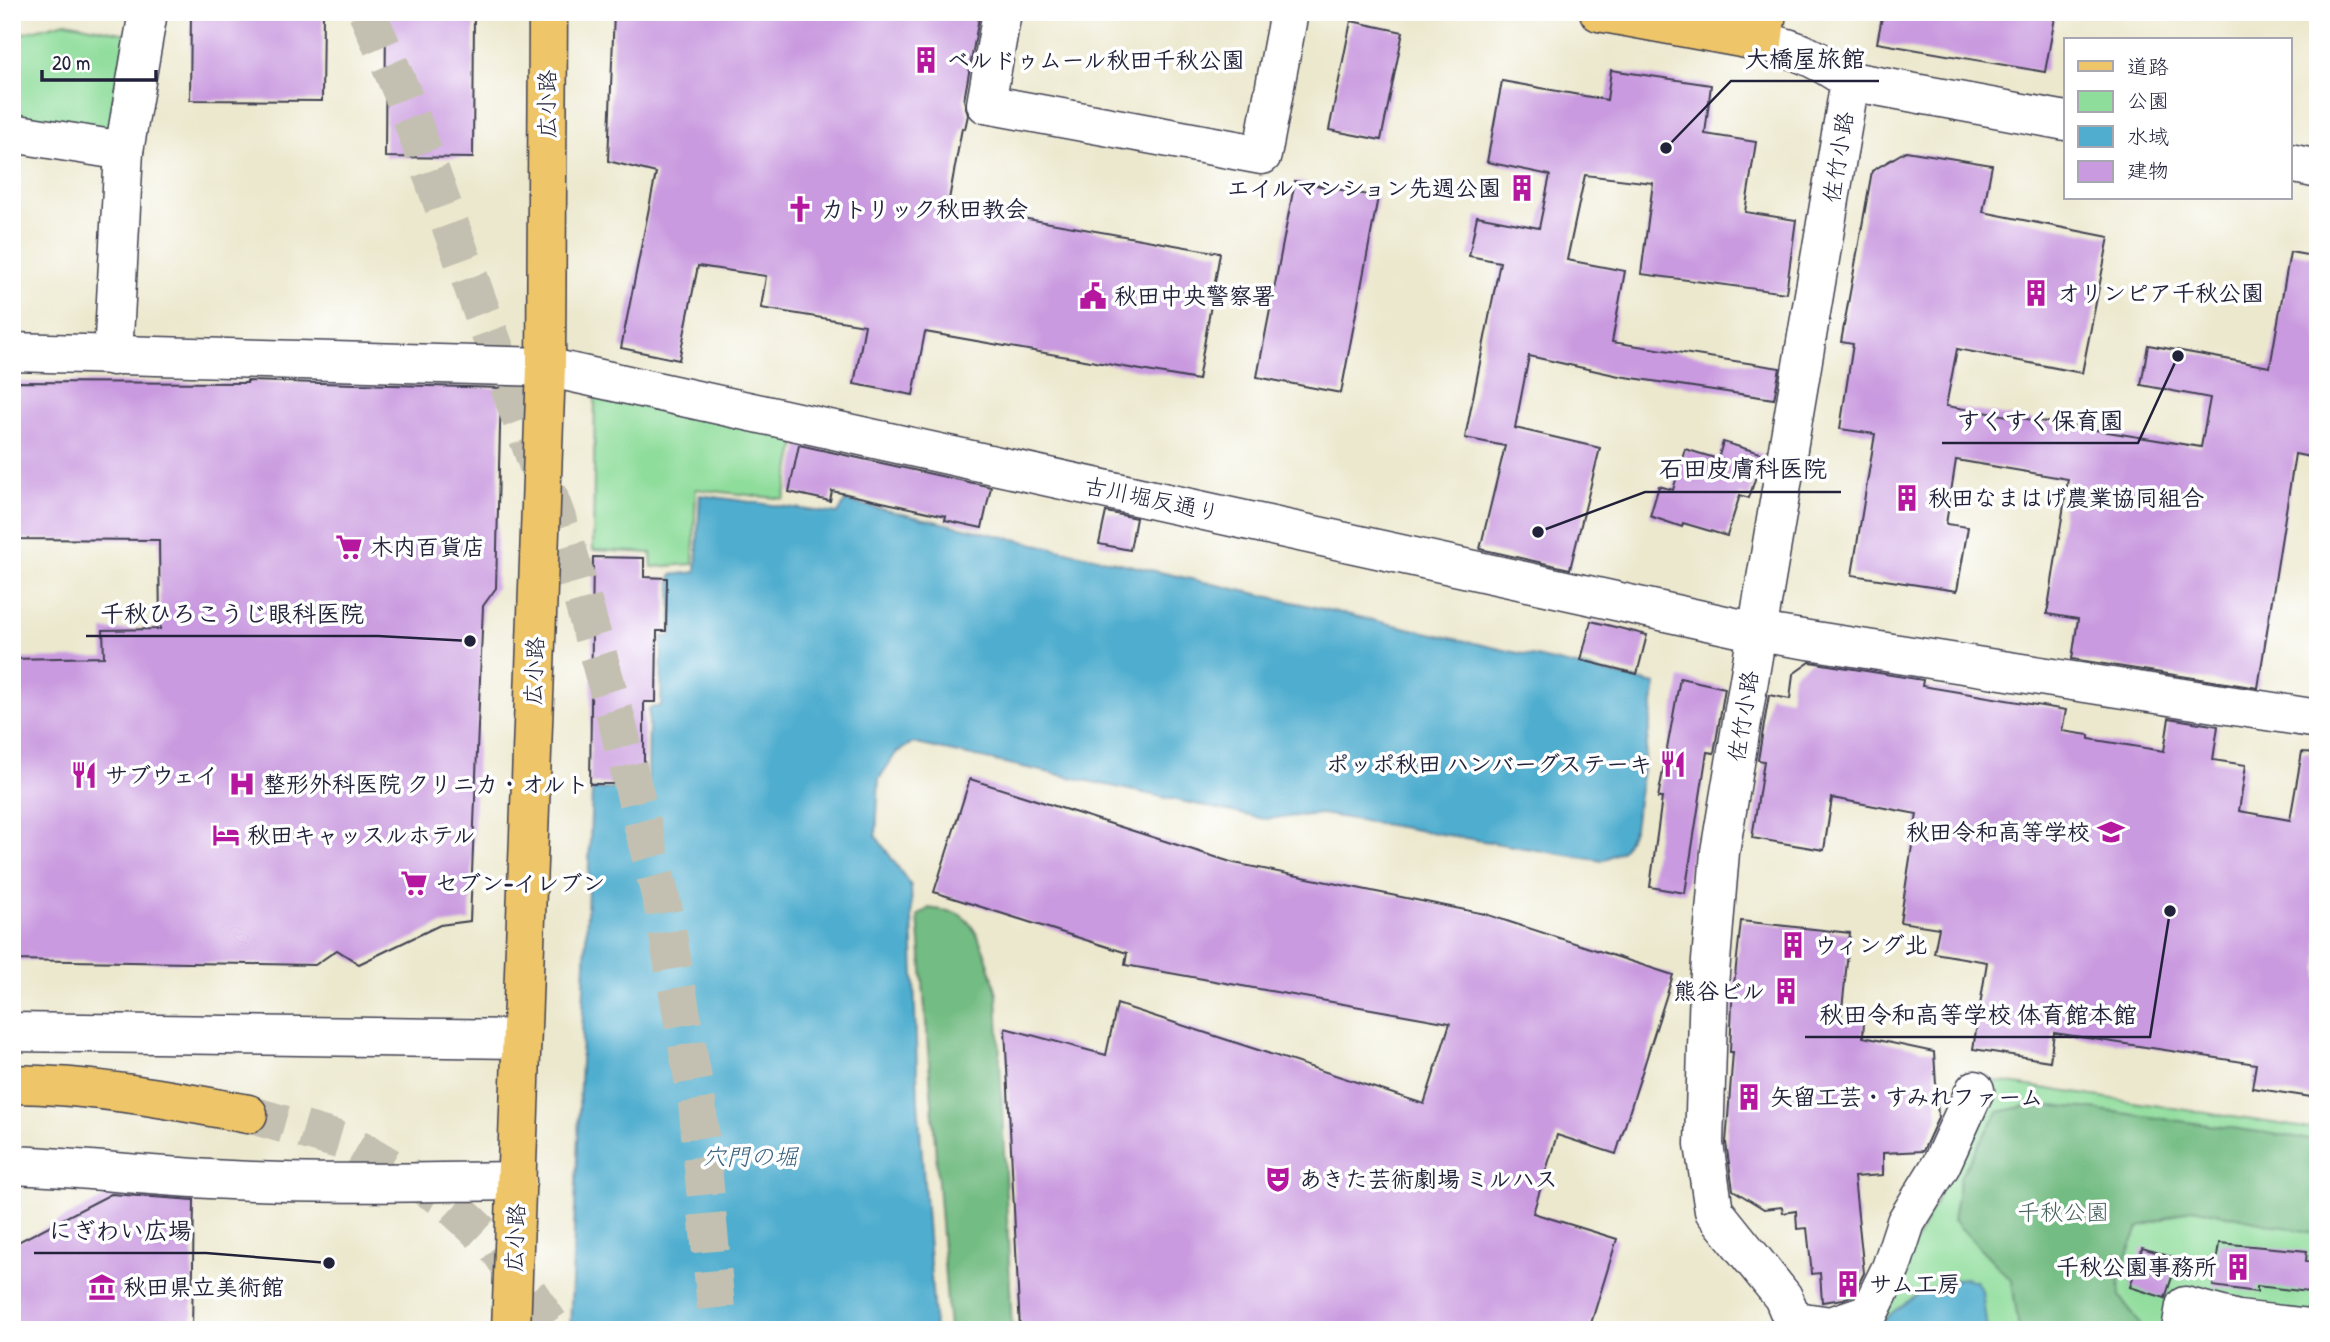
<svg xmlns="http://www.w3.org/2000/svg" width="2330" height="1342" font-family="'Patrick Hand','Klee One',sans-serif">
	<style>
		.green { fill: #8fdd9b; stroke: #58806b; stroke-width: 2 }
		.forest { fill: #73bc83; stroke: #4a6f5f; stroke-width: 2 }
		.water { fill: #50adcf; stroke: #396885; stroke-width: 2 }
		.building { fill: #c99adf }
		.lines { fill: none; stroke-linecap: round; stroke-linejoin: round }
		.highway-tunnel { stroke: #c4c0b1; stroke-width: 38; stroke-dasharray: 38 19; stroke-linecap: butt }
		.minor-casing { stroke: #404051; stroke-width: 41 }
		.major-casing { stroke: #404051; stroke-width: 41 }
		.highway-casing { stroke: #404051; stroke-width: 41 }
		.minor { stroke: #fff; stroke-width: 38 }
		.major { stroke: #eec569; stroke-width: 38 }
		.highway { stroke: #eec569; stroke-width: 38 }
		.labels { text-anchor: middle; stroke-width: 7; stroke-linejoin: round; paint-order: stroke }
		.poi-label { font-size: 23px; font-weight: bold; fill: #22223b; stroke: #fff; text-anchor: start }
		.street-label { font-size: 23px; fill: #22223b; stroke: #fff }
		.park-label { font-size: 23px; fill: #48635d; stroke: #fff }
		.water-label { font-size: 24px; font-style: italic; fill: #37617e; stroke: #fff }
		.leader { fill: none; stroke: #22223b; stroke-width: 2.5 }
		.callout-dot { fill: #22223b; stroke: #fff; stroke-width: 2.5 }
		.callout-label { font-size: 24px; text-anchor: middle; font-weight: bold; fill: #22223b; stroke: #fff; stroke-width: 7; stroke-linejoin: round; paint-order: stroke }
	</style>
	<rect width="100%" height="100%" fill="#fff"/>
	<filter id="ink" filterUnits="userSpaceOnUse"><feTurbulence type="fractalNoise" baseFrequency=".0143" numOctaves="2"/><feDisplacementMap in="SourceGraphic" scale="14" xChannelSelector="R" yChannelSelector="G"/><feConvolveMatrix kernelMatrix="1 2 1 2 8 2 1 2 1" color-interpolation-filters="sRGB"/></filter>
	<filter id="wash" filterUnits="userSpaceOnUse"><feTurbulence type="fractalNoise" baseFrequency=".00686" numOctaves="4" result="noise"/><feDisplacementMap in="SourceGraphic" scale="28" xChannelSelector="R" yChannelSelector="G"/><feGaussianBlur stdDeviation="1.57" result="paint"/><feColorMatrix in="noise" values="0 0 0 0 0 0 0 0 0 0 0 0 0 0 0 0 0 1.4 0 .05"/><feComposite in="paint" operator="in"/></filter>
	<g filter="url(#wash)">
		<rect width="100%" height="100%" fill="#ece8ce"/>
		<!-- green -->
		<g class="green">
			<path d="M66,22L127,34L112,130L12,127V36Z"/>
			<path d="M595,391L798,433L784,499L696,489L693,564L652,567L651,553L593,550Z"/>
			<path d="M1995,1081L2318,1130V1330H1872Z"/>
		</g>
		<!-- forest -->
		<g class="forest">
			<path d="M929,908C937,910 948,910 956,913C980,922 991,972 997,994L1012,1330H949L918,916Z"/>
			<path d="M2032,1105L2085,1108L2318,1140V1234L2193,1208L2138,1228L2119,1275L2120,1296L2144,1330H2019L2012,1281L1953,1220L1960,1177L1998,1112Z"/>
		</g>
		<!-- water -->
		<g class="water">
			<path d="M2188,12H2318V21Z"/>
			<path d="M700,495L838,514L845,501L1656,684L1634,828L1623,850L1602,861L1322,814L1264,819L912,743L896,753L879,779L876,836L911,886L918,1101L935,1330H570L592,790L648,786L649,708L661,706L662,637L672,636L671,575L696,572Z"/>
			<path d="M1965,1278L1976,1281L1982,1291L1987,1330H1877C1892,1306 1938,1281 1965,1278Z"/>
		</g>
		<g id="blocks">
			<!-- building -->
			<g class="building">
				<path d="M191,12H323L322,101L190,100Z"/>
				<path d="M386,12H474L473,158L385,157Z"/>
				<path d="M614,12H980L964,100L968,115L965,129L962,128L948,205L1220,253L1198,380L925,332L913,395L854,384L865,325L761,308L766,276L698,266L679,360L621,348L656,173L608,161Z"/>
				<path d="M1883,12H2056L2045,72L1877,43Z"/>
				<path d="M1351,21L1403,32L1381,140L1329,130Z"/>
				<path d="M1611,70L1711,85L1705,134L1756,142L1745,212L1796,220L1786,293L1641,274L1653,183L1585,175L1567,260L1625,271L1612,342L1780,368L1774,399L1619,376L1529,356L1515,428L1600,448L1570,569L1480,549L1505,446L1465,438L1500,262L1469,256L1477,216L1539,228L1550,175L1487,162L1502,81L1607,100Z"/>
				<path d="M1906,151L1992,165L1983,212L2109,237L2082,373L1957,349L1946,406L2201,447L2210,398L2141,385L2148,345L2270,367L2290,252L2318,257V414L2310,457L2295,454L2258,688L2072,659L2078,619L2047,614L2068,479L1956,460L1946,524L1968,527L1957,591L1852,575L1875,434L1840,429L1853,344L1841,342L1872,171Z"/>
				<path d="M1295,181L1378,197L1341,393L1257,377Z"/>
				<path d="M247,381L501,388L496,588L483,606L470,921L440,925L359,964L337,950L315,965L12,960V659L104,657L103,630L160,629L159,540L12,539V382L247,383Z"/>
				<path d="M1723,442L1763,454L1749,498L1740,495L1727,536L1683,523L1682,527L1650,516L1659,486L1673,490L1685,449L1718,459Z"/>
				<path d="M799,445L991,487L982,528L945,520L946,516L832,491L830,501L789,492Z"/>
				<path d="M1106,512L1136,518L1130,550L1099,544Z"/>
				<path d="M593,557L644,558V577L667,578L666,631H657L656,702H644V784H590Z"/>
				<path d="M1591,621L1647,635L1637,674L1581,660Z"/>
				<path d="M1810,662L1923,680L1922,686L2066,710L2062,731L2089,735V739L2164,751L2169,718L2218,726L2213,760L2246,765L2239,811L2290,820L2302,752L2318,753V1098L2252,1088L2256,1064L2054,1033L2050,1061L1973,1049L1987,962L1934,953L1939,928L1900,922L1917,814L1832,798L1824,850L1752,838L1764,761L1758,760L1769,695L1790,699L1793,674Z"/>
				<path d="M1680,678L1725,688L1714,753L1707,752L1685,893L1650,887L1662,798H1658Z"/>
				<path d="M970,779L1234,863L1485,914L1673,975L1616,1154L1557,1135L1533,1213L1617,1239L1589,1330H1020L1005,1028L1106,1055L1117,1004L1424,1104L1450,1023L1125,965L1127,953L934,892Z"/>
				<path d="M1741,921L1850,933L1841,1019L1864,1022L1863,1037L1934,1052L1938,1118L1923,1151L1883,1153V1175L1854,1177L1864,1273L1853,1295L1843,1299L1822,1302L1820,1273L1812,1274L1807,1228L1797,1229L1796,1211L1783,1213L1782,1207L1764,1209L1733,1190L1726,1143L1733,1052H1730L1732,1003Z"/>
				<path d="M111,1194L194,1200L192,1330H12V1245Z"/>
				<path d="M2219,1243L2307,1251L2306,1261L2318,1263V1293L2257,1286V1292L2213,1286Z"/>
				<path d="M2142,1248L2178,1259L2165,1298L2130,1287Z"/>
			</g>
		</g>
	</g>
	<g filter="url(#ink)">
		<use href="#blocks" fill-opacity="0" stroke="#404051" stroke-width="2"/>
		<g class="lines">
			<!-- highway-tunnel -->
			<g class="highway-tunnel">
				<path d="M367,12L402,93L566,543L616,718L663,907L697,1102L718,1330"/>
				<path d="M248,1114L349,1143L445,1199L499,1250L554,1330"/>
			</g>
			<defs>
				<g id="minor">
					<path d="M1002,12L986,104L1262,155L1289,12"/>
					<path d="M1763,42C1797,48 1821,61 1850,81L2066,121"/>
					<path d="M12,133L124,151"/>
					<path d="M2290,163L2318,169"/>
					<path d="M12,352L546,367L1757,632L2318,719"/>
					<path d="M113,356L124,151L148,12"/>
					<path d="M12,1032L520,1039"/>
					<path d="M12,1165C85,1168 157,1177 230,1180C326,1185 421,1182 517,1181"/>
					<path d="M1796,1321L1831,1326L1869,1313L1891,1268L1906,1222L1941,1165L1975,1090"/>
					<path d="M1797,1330L1783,1297L1714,1211L1704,1144L1709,985L1720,852L1850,81"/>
					<path d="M2181,1330L2185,1306L2238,1320L2318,1329"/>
				</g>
				<g id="major">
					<path d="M1599,12L1763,42L1767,12"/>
					<path d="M511,1330L546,367L548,12"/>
				</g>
				<path id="highway" d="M12,1084C92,1085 169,1099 248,1114"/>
			</defs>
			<!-- minor casing -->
			<use href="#minor" class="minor-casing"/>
			<!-- major casing -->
			<use href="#major" class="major-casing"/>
			<!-- highway casing -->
			<use href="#highway" class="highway-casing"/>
			<!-- minor -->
			<use href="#minor" class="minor"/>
			<!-- major -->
			<use href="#major" class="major"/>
			<!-- highway -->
			<use href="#highway" class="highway"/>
		</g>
	</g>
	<!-- icons -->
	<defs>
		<symbol id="building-bare" viewBox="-9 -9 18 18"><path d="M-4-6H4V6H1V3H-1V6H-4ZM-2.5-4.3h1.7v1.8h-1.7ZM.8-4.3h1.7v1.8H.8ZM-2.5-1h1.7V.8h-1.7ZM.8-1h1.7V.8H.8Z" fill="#b5179e" stroke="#fff" stroke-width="2.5" paint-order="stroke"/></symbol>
		<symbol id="church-bare" viewBox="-9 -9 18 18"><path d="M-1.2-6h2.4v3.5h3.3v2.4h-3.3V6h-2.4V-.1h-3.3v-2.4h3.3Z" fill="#b5179e" stroke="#fff" stroke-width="2.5" paint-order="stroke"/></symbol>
		<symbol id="civic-bare" viewBox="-9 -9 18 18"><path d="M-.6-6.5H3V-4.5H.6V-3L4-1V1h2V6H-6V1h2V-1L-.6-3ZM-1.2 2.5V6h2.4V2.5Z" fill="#b5179e" stroke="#fff" stroke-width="2.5" paint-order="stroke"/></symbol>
		<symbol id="supermarket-bare" viewBox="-9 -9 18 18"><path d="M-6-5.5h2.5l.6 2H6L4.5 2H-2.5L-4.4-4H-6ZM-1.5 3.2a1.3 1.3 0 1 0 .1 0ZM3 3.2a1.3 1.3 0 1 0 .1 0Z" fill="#b5179e" stroke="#fff" stroke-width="2.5" paint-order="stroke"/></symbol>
		<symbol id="restaurant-bare" viewBox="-9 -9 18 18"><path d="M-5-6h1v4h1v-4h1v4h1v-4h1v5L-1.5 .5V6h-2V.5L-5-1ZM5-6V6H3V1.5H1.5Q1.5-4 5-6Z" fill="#b5179e" stroke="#fff" stroke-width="2.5" paint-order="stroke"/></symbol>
		<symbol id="hospital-bare" viewBox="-9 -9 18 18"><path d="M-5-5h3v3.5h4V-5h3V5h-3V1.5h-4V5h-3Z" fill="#b5179e" stroke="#fff" stroke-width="2.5" paint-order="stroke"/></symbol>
		<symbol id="school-bare" viewBox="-9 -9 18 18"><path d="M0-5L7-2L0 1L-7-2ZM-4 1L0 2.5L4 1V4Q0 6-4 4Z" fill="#b5179e" stroke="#fff" stroke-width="2.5" paint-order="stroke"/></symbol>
		<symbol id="hotel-bare" viewBox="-9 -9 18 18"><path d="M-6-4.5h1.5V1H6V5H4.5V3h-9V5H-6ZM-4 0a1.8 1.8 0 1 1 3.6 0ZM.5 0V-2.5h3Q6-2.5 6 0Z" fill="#b5179e" stroke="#fff" stroke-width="2.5" paint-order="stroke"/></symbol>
		<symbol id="theatre-bare" viewBox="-9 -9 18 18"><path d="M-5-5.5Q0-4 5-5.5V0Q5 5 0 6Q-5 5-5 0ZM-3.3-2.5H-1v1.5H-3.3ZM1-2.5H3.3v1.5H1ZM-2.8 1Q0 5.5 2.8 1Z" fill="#b5179e" stroke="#fff" stroke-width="2.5" paint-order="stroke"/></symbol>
		<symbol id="museum-bare" viewBox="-9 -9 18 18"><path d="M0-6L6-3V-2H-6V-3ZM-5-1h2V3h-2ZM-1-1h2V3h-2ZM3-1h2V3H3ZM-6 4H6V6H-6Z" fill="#b5179e" stroke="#fff" stroke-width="2.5" paint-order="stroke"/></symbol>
	</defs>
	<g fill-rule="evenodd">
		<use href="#building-bare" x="907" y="41" width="38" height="38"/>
		<use href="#building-bare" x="1503" y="169" width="38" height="38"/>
		<use href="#church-bare" x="781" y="190" width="38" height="38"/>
		<use href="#building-bare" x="2017" y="274" width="38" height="38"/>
		<use href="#civic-bare" x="1074" y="277" width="38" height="38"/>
		<use href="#building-bare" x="1888" y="479" width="38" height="38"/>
		<use href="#supermarket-bare" x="330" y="528" width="38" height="38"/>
		<use href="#restaurant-bare" x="1654" y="745" width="38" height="38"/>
		<use href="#restaurant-bare" x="65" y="756" width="38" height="38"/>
		<use href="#hospital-bare" x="223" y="765" width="38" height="38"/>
		<use href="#school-bare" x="2092" y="813" width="38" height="38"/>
		<use href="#hotel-bare" x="207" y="816" width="38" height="38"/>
		<use href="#supermarket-bare" x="395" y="864" width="38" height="38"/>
		<use href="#building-bare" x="1774" y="926" width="38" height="38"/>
		<use href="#building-bare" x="1767" y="972" width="38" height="38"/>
		<use href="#building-bare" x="1730" y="1078" width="38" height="38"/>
		<use href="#theatre-bare" x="1259" y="1160" width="38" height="38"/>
		<use href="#building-bare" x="2219" y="1248" width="38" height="38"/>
		<use href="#building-bare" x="1829" y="1265" width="38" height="38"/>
		<use href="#museum-bare" x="83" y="1268" width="38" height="38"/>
	</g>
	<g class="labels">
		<!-- poi labels -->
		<g class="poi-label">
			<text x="947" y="68">ベルドゥムール秋田千秋公園</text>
			<text x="1501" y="196" text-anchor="end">エイルマンション先週公園</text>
			<text x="821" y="217">カトリック秋田教会</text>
			<text x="2057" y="301">オリンピア千秋公園</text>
			<text x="1114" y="304">秋田中央警察署</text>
			<text x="1928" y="506">秋田なまはげ農業協同組合</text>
			<text x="370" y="555">木内百貨店</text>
			<text x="1652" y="772" text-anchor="end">ポッポ秋田 ハンバーグステーキ</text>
			<text x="105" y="783">サブウェイ</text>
			<text x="263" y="792">整形外科医院 クリニカ・オルト</text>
			<text x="2090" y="840" text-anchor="end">秋田令和高等学校</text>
			<text x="247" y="843">秋田キャッスルホテル</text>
			<text x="435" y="891">セブン-イレブン</text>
			<text x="1814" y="953">ウィング北</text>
			<text x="1765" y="999" text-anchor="end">熊谷ビル</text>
			<text x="1770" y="1105">矢留工芸・すみれファーム</text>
			<text x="1299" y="1187">あきた芸術劇場 ミルハス</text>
			<text x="2217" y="1275" text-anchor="end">千秋公園事務所</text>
			<text x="1869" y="1292">サム工房</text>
			<text x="123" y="1295">秋田県立美術館</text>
		</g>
		<!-- street labels -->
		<g class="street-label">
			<text transform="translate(547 104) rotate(-90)" y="8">広小路</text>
			<text transform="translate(1838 157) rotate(-81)" y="8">佐竹小路</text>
			<text transform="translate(1152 499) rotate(12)" y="8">古川堀反通り</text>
			<text transform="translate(534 671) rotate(-88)" y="8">広小路</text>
			<text transform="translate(1743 716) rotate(-81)" y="8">佐竹小路</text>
			<text transform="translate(515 1238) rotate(-88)" y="8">広小路</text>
		</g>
		<!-- park labels -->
		<g class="park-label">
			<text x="2063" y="1220">千秋公園</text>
		</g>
		<!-- water labels -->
		<g class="water-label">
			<text x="750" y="1165">穴門の堀</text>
		</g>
	</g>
	<!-- callouts -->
	<path class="leader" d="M1666 148L1731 81H1879M2178 356L2138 443H1942M1538 532L1645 492H1841M470 641L378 636H86M2170 911L2150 1037H1805M329 1263L206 1253H34"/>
	<g class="callout-dot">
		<circle cx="1666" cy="148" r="7"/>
		<circle cx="2178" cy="356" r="7"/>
		<circle cx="1538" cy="532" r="7"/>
		<circle cx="470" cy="641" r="7"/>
		<circle cx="2170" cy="911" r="7"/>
		<circle cx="329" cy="1263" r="7"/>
	</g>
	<g class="callout-label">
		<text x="1805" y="67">大橋屋旅館</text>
		<text x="2040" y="429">すくすく保育園</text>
		<text x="1743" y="477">石田皮膚科医院</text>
		<text x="232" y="622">千秋ひろこうじ眼科医院</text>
		<text x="1978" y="1023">秋田令和高等学校 体育館本館</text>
		<text x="120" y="1239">にぎわい広場</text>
	</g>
	<!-- margin -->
	<rect width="2330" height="1342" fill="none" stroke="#fff" stroke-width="42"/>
	<!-- legend -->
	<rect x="2064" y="38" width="228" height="161" fill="#ffffff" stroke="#a7a7b1" stroke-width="2"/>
	<rect x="2078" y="61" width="35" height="10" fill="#eec569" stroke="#a7a7b1" stroke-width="2"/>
	<text x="2127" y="74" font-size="21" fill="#22223b">道路</text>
	<rect x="2078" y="91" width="35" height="21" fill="#8fdd9b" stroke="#a7a7b1" stroke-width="2"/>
	<text x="2127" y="108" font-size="21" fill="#22223b">公園</text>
	<rect x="2078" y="126" width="35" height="21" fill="#50adcf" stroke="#a7a7b1" stroke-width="2"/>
	<text x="2127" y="144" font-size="21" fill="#22223b">水域</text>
	<rect x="2078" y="161" width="35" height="21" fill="#c99adf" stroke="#a7a7b1" stroke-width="2"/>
	<text x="2127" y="178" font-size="21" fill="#22223b">建物</text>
	<!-- scale -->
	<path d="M42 70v10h114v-10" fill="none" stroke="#22223b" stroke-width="3.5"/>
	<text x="52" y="70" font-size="21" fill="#22223b" stroke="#ffffff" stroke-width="5" paint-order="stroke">20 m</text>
</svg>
